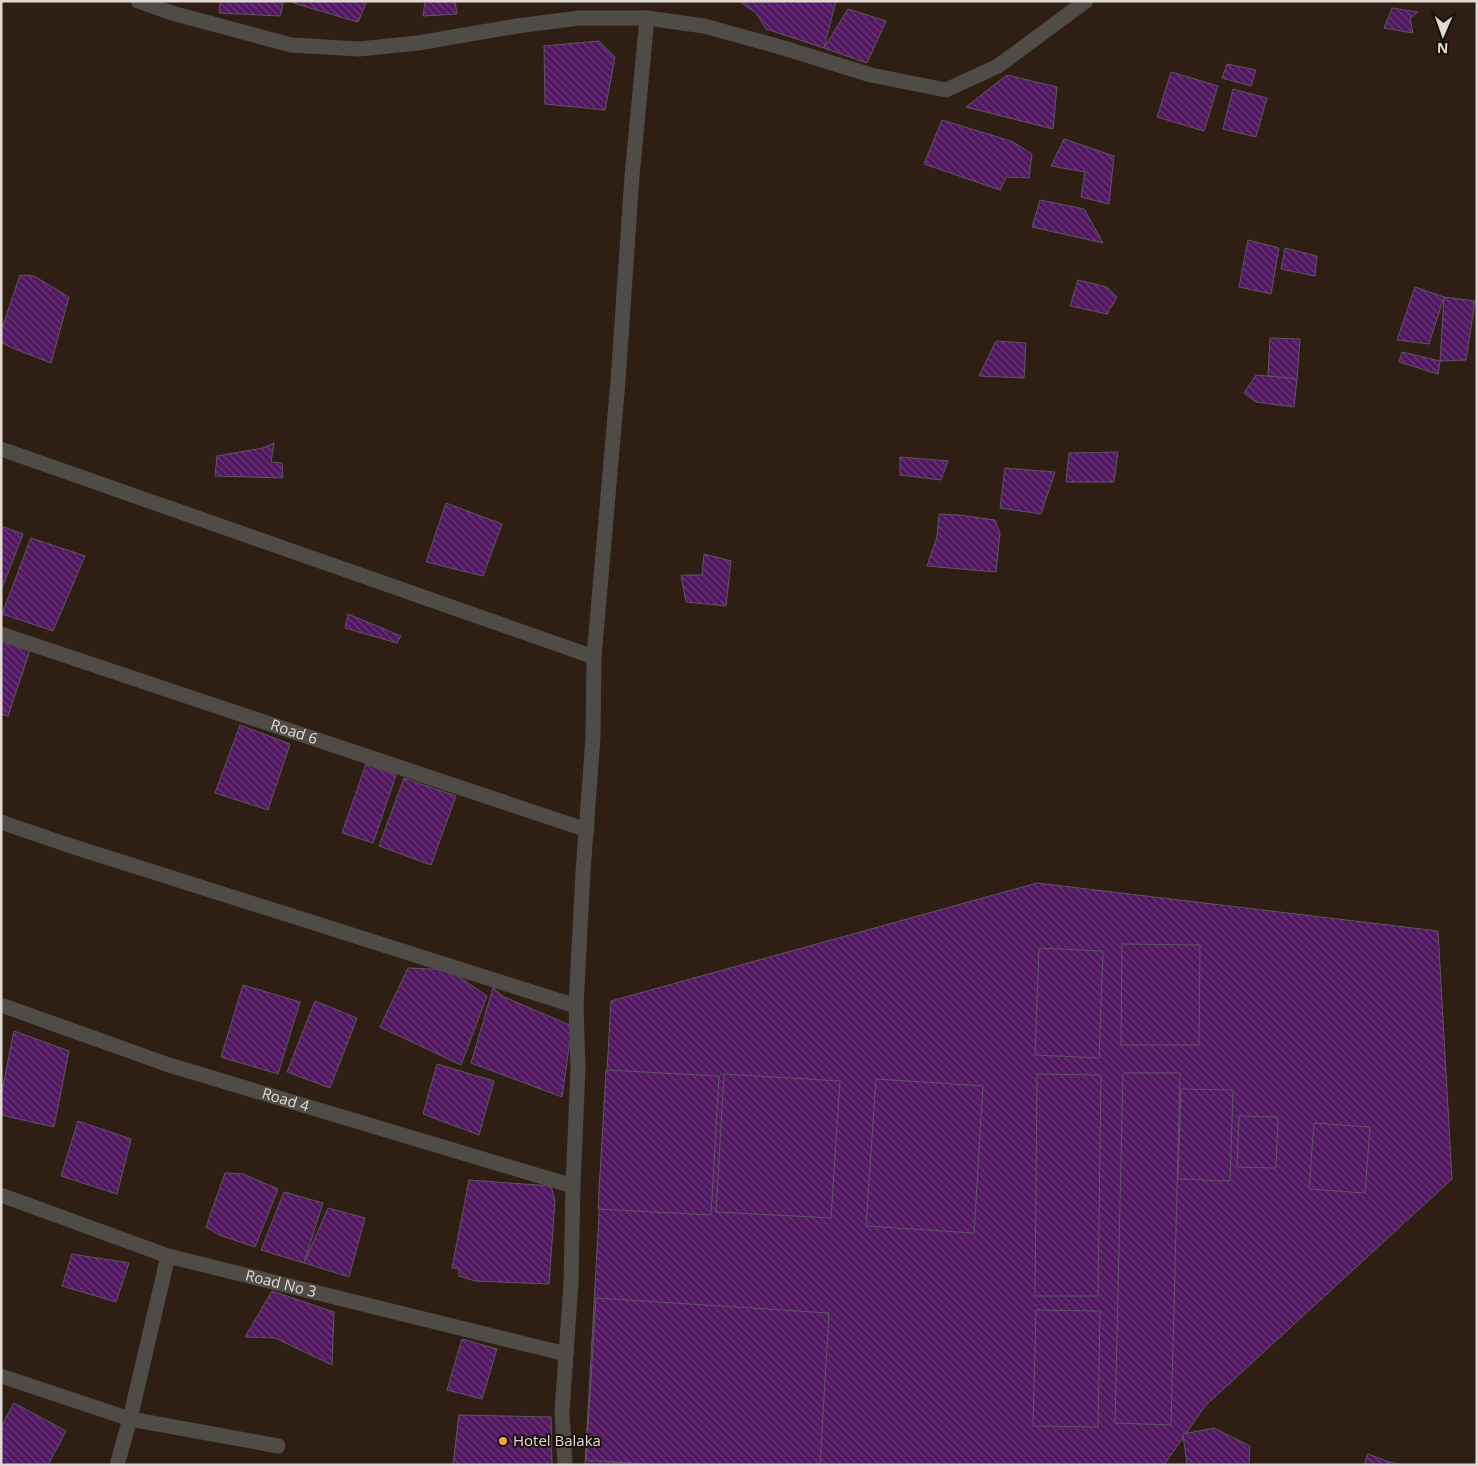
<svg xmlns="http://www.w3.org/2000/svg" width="1478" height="1466" font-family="'Open Sans',sans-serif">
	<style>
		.built { fill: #2e1e13 }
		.building { fill: url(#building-back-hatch); stroke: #5f5661 }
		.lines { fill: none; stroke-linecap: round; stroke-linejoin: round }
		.minor { stroke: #4f4c47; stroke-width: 15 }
		.poi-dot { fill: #f3a442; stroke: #1a1009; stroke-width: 2 }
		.labels { text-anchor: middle; stroke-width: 4; stroke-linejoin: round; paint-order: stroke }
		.street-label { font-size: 15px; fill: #e1d9d4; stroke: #1a1009 }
		.poi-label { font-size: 15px; fill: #e1d9d4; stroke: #1a1009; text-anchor: start }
	</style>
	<defs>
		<pattern id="building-back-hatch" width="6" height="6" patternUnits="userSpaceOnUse" patternTransform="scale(1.25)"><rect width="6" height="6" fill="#511861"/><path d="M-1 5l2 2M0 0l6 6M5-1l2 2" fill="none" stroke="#6a3977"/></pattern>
	</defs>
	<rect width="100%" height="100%" fill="#231912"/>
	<!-- built -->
	<rect class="built" x="1" y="1" width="1476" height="1464"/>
	<!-- building -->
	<g class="building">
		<path d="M220,1H284L280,16L219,13Z"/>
		<path d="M294,1H367L358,22L293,3Z"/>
		<path d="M425,1H455L457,14L423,16Z"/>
		<path d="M836,1L824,48L766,29L756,13L740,2Z"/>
		<path d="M1392,8L1418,12L1410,18L1413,33L1384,28Z"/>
		<path d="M848,9L886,21L867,63L824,48Z"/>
		<path d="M599,41L615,57L605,110L545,104L544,46Z"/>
		<path d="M1227,64L1256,70L1251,86L1222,78Z"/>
		<path d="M1171,72L1218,86L1204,131L1157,117Z"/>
		<path d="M1007,75L1057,87L1053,129L966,107Z"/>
		<path d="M1233,89L1267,98L1256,137L1223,129Z"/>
		<path d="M942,120L1011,141L1032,154L1029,178L1006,177L1000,190L924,164Z"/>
		<path d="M1064,139L1114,156L1109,204L1081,197L1085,172L1051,166Z"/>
		<path d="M1040,200L1084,209L1103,243L1032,227Z"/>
		<path d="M1248,240L1279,248L1271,294L1239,287Z"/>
		<path d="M1285,248L1317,256L1315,276L1281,269Z"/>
		<path d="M20,275L34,276L69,297L51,363L10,347L1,342V331Z"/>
		<path d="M1078,280L1107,287L1117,297L1107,314L1070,306Z"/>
		<path d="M1415,287L1444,297L1429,344L1397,340Z"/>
		<path d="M1444,297L1475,301L1466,360L1440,361Z"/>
		<path d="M1270,338L1300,339L1297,379L1268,376Z"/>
		<path d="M996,341L1026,343L1024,378L979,376Z"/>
		<path d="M1402,352L1440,361L1438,374L1399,362Z"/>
		<path d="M1256,375L1297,379L1294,407L1256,402L1244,393Z"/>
		<path d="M274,443L271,462L282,463L283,478L215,476L217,456L263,448Z"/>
		<path d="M1118,452L1114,482H1066L1069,453Z"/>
		<path d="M900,457L948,461L941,480L900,475Z"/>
		<path d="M1005,468L1055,472L1041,514L1000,508Z"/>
		<path d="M446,503L502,524L483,576L426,562Z"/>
		<path d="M939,514L959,515L995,520L1000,533L996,572L927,566L937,537Z"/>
		<path d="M1,526L23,534L1,591Z"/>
		<path d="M31,538L85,556L53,631L2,614Z"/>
		<path d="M704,554L731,561L726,606L686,602L681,575H702Z"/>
		<path d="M348,614L401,636L397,643L345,628Z"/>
		<path d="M1,638L30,650L8,716L1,714Z"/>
		<path d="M240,725L290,744L268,810L215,793Z"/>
		<path d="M366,764L396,775L373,843L342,833Z"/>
		<path d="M404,778L456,796L431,865L379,846Z"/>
		<path d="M1037,883L1438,931L1452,1179L1205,1406L1164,1465H585L611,1001Z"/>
		<path d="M1122,944L1200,945L1199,1045H1121Z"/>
		<path d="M1039,948L1103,951L1099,1058L1035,1055Z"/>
		<path d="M408,968L449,970L487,996L461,1065L380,1027Z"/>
		<path d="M243,985L300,1002L278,1074L221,1057Z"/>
		<path d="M493,988L504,997L572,1026L562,1097L471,1063Z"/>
		<path d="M315,1001L357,1018L330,1088L287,1072Z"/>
		<path d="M14,1031L69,1051L54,1127L1,1115V1096Z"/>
		<path d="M437,1064L494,1081L479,1135L423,1114Z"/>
		<path d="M606,1070L719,1076L711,1215L598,1209Z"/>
		<path d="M1123,1073H1180L1171,1425L1115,1423Z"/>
		<path d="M724,1074L840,1081L831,1218L716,1212Z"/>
		<path d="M1037,1074L1101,1075L1098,1296H1035Z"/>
		<path d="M876,1079L983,1086L974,1233L866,1226Z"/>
		<path d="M1181,1089L1233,1090L1230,1181L1178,1179Z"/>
		<path d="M1239,1116L1278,1117L1276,1168L1237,1167Z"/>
		<path d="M78,1121L131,1139L117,1194L61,1176Z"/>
		<path d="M1314,1123L1370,1127L1365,1193L1309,1189Z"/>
		<path d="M225,1173L243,1174L278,1189L255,1247L219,1235L206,1227Z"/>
		<path d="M469,1180L551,1186L555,1201L549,1284L475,1281L459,1276V1269L452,1268Z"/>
		<path d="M284,1192L323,1203L304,1263L261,1250Z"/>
		<path d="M328,1208L365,1218L349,1277L304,1263Z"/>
		<path d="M72,1254L129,1263L116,1302L62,1286Z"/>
		<path d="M272,1291L334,1312L332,1365L275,1338L245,1337Z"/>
		<path d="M596,1298L829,1313L820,1465H657L586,1460Z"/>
		<path d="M1036,1310L1100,1311L1098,1427L1033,1426Z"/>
		<path d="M462,1339L497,1349L482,1399L447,1390Z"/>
		<path d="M14,1403L66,1431L48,1465H1V1427Z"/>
		<path d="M459,1415L551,1417L552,1465H453Z"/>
		<path d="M1214,1428L1250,1446L1249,1465H1187L1183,1434Z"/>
		<path d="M1368,1454L1389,1462L1404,1465H1364Z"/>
	</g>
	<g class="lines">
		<!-- minor -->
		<g class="minor">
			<path d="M138,1L172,13L291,45L359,49L418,43L517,26L579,18H647L704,26L777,46L871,75L946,90L998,66L1086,1"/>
			<path d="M1,449L594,657"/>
			<path id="s1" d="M1,634L587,830"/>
			<path d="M1,822L65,844L576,1006"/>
			<path id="s2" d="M1,1005L169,1065L573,1186"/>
			<path id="s3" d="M1,1195L168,1256L566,1354"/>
			<path d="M1,1376L130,1419L278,1446"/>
			<path d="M117,1465L130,1419L168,1256"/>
			<path d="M565,1465L562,1412L571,1283L573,1186L578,1068L576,1006L583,872L593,738L594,657L618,381L632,176L647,18"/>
		</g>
	</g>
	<!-- markers -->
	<circle class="poi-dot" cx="503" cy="1441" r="5"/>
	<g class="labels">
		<!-- street labels -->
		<g class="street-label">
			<text dy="5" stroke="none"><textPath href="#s1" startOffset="309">Road 6</textPath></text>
			<text dy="5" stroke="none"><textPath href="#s2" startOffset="300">Road 4</textPath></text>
			<text dy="5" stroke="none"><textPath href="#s3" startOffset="294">Road No 3</textPath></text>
		</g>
		<!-- poi labels -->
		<g class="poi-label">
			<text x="513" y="1446">Hotel Balaka</text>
		</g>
	</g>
	<!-- border -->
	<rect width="1478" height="1466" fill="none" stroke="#e1d9d4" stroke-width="5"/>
	<!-- north arrow -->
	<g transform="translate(1443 35) rotate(182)" stroke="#1a1009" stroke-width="4" paint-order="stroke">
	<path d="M0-4L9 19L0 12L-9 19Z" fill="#e1d9d4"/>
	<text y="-8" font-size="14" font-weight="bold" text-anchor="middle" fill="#e1d9d4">N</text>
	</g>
</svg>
